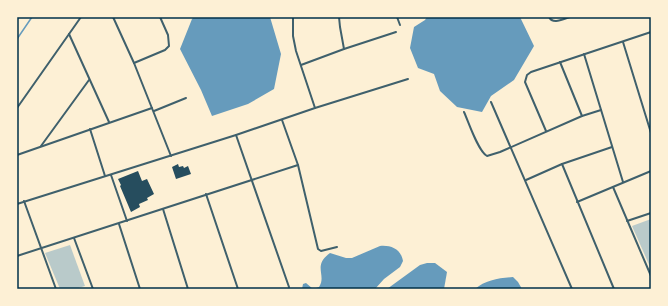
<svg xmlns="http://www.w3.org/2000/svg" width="668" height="306" font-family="Ubuntu,sans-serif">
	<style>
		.green { fill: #b9caca }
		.water { fill: #669bbc }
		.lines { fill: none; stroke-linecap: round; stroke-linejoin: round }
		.stream { stroke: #669bbc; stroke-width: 1.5 }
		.building { fill: #264d5e }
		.minor { stroke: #3f606c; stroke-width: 2 }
		.neatline { fill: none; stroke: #003049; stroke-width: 1.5 }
	</style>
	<rect width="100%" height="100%" fill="#fdf0d5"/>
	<!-- green -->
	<g class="green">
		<path d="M651,219V269L632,226Z"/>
		<path d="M70,245L85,286L75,289H60L45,253Z"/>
	</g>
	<!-- water -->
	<g class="water">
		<path d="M194,17H270L281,54L274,89L248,104L212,116L201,90L180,49L192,19Z"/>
		<path d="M427,17H520L534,46L514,80L491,96L482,112L457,107L440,91L434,74L418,68L410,48L414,27L425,20Z"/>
		<path d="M380,246C391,245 401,249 403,261L400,267L384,279L375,289H302L303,284L306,283L313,289L319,287C327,275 312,266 330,253L346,258H352Z"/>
		<path d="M427,263H435L447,272L444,289H387L420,265Z"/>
		<path d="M513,277L518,282L522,289H475C485,280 499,278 513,277Z"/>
	</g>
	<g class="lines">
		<!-- stream -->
		<path class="stream" d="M17,39L32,17"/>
	</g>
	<!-- building -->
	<g class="building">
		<path d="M178,164L179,167L183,166L184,168L188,166L191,174L176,179L172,167Z"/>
		<path d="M138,171L142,181L147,179L154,194L147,198L148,200L139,204L140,207L131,212L120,186L121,185L118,179Z"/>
	</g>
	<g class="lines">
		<!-- minor -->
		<g class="minor">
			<path d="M113,17L134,63L171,156"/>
			<path d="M293,17V36L296,51L315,108"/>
			<path d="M339,17L340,27L344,49"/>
			<path d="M397,17L400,25"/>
			<path d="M549,17C553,25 563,19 570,17"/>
			<path d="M69,34L109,122"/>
			<path d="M623,42L651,133"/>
			<path d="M584,54L623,182"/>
			<path d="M560,62L582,116"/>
			<path d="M134,63L165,50L169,46L168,35L160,17"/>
			<path d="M301,65L344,49L396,32"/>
			<path d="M491,102L572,289"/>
			<path d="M17,108L81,17"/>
			<path d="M154,111L186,98"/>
			<path d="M464,112C469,123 478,151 487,156L500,152L582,116L601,110"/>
			<path d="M282,120L298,165L318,249L321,251L337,247"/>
			<path d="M90,129L105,176"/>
			<path d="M546,131L525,82L527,75L531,72L651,32"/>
			<path d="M236,135L289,287"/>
			<path d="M41,146L89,80"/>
			<path d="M17,155L152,108"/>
			<path d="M562,164L614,289"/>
			<path d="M111,175L127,221"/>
			<path d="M526,180L562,164L612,147"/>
			<path d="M613,187L651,276"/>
			<path d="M206,194L238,289"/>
			<path d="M24,201L56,289"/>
			<path d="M577,202L651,171"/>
			<path d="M17,204L236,135L315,108L408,79"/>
			<path d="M163,209L188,289"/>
			<path d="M627,221L651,213"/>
			<path d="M119,224L140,289"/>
			<path d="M74,238L93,289"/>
			<path d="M17,256L298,165"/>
		</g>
	</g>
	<!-- border -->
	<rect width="668" height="306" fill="none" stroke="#fdf0d5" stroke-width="36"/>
	<rect x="18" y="18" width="632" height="270" class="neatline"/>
</svg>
